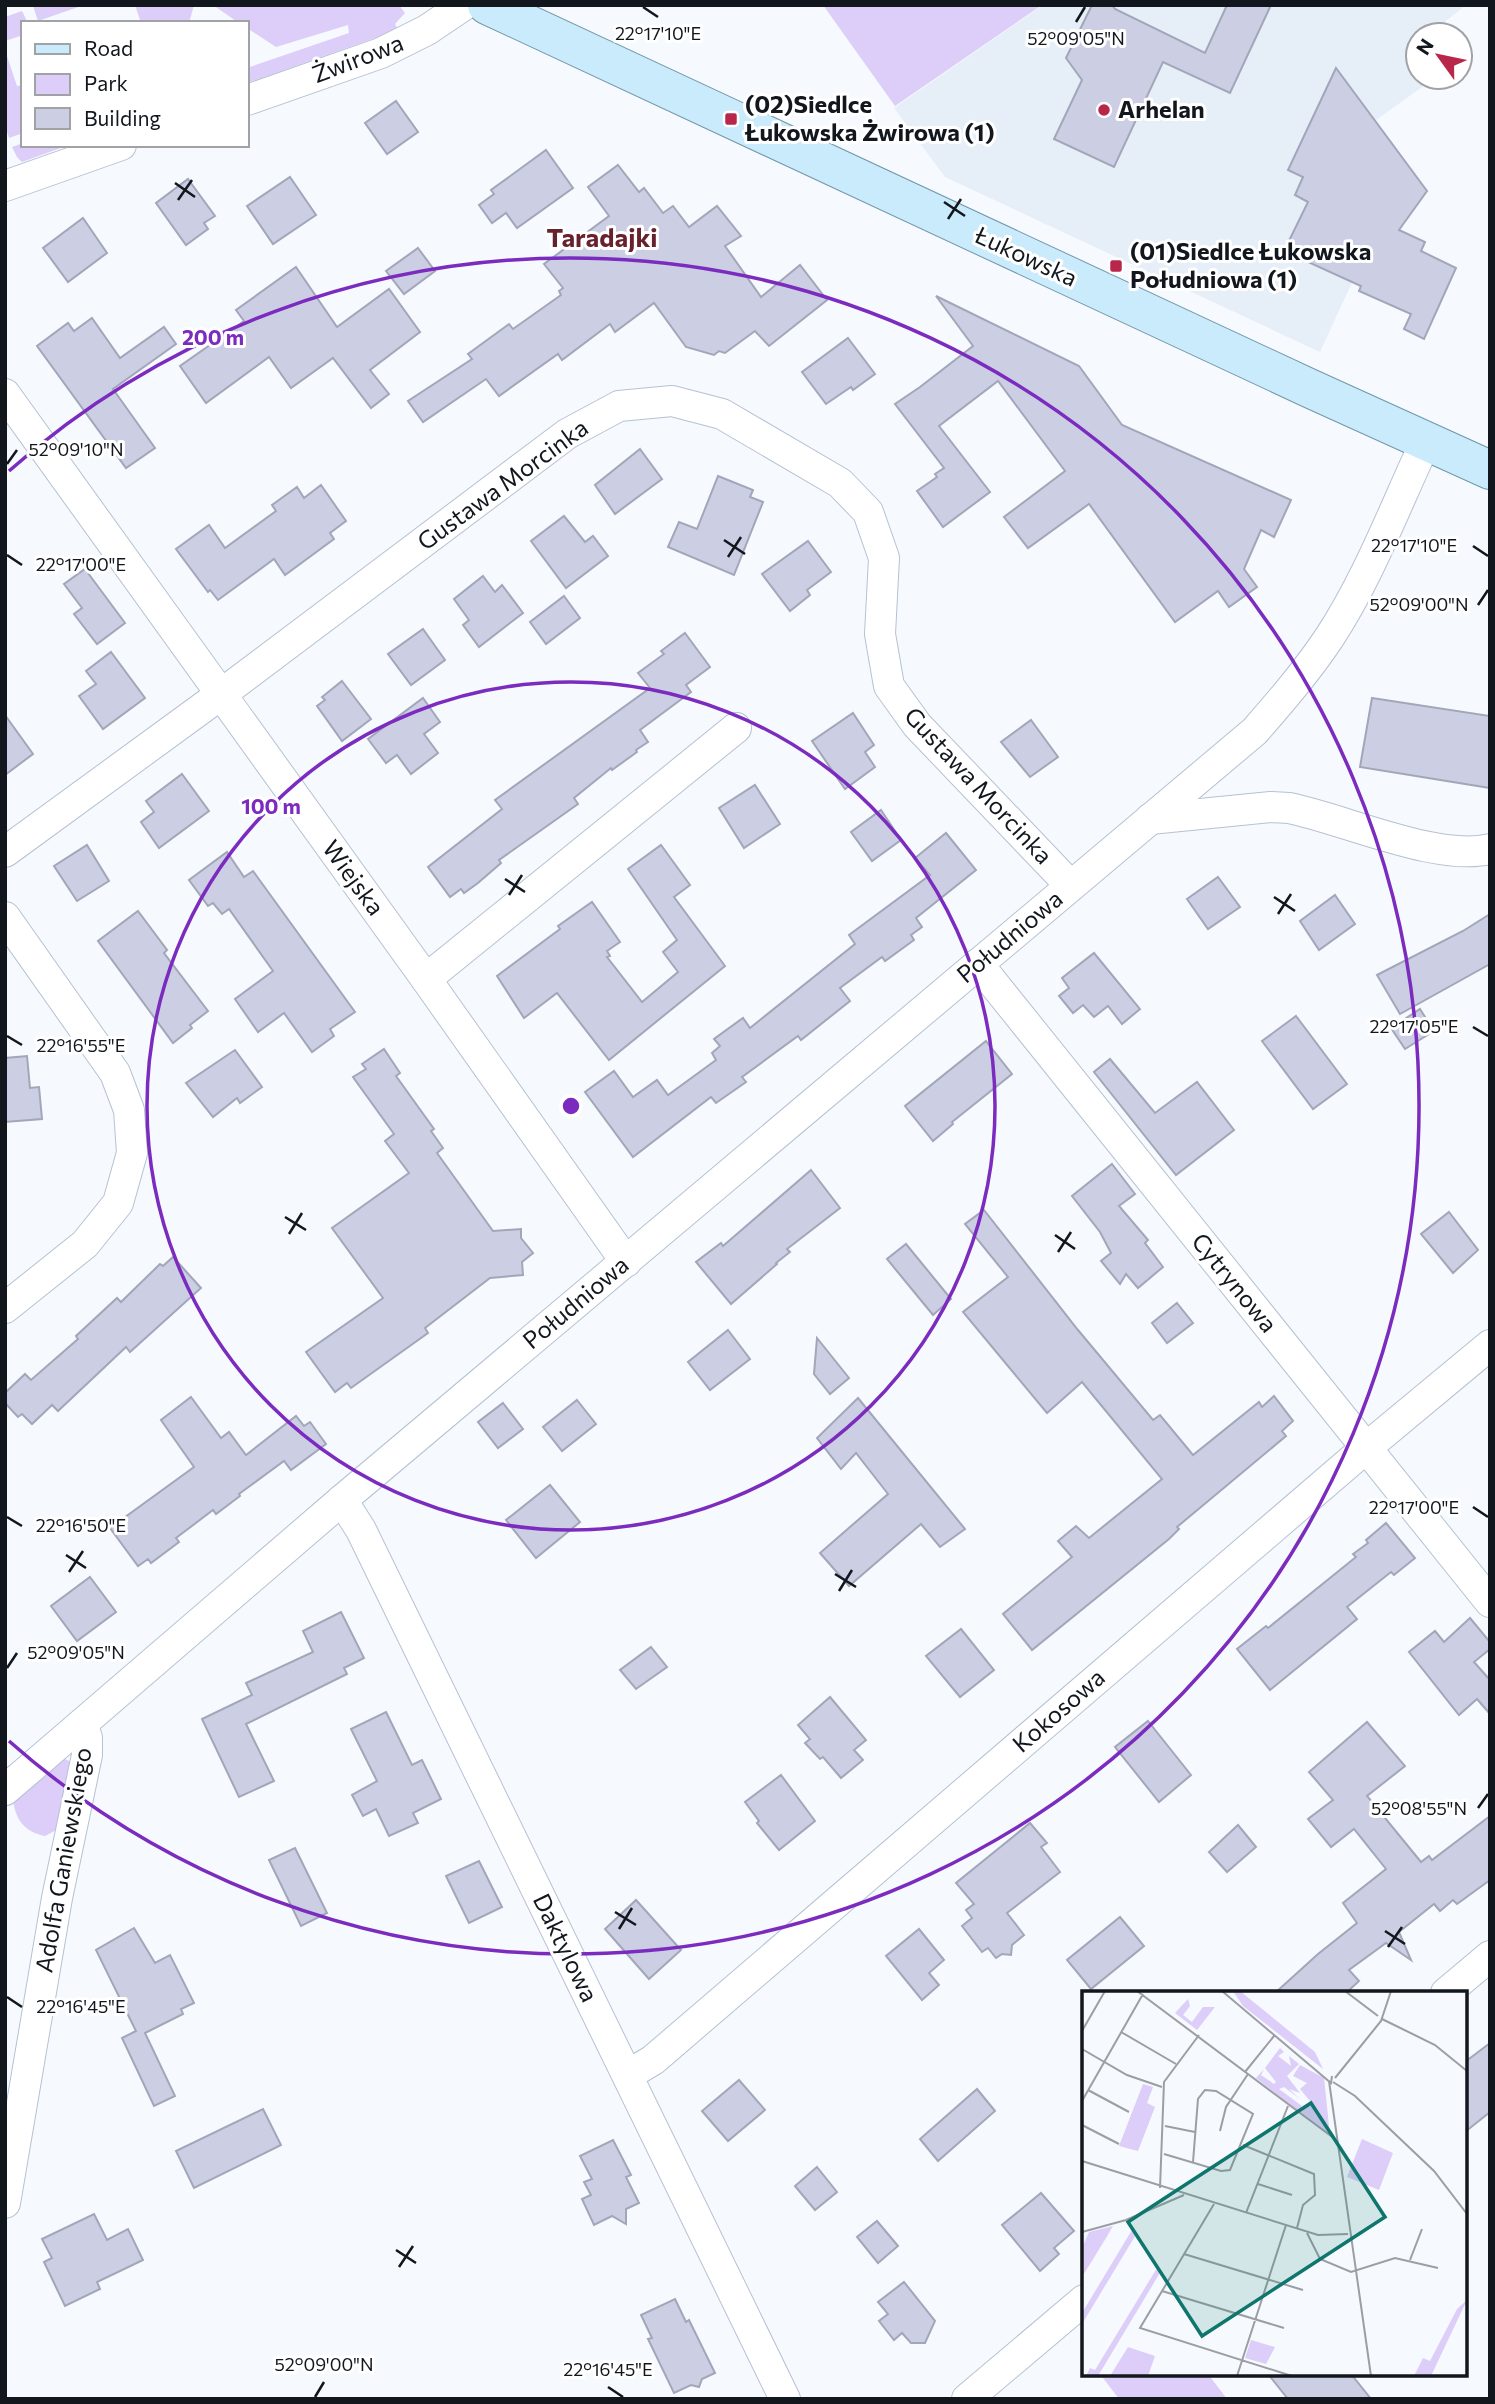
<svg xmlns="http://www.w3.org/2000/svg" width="1495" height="2404" font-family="Commissioner,sans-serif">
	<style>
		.built { fill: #e6eef8 }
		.green { fill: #ddcdf9 }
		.building { fill: #cccfe4; stroke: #a2a6b9; stroke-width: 2 }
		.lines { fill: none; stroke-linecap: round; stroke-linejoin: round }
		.minor-casing { stroke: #b5c2d4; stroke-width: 32 }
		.major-casing { stroke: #7398ab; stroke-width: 40 }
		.minor { stroke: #fff; stroke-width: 30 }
		.major { stroke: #caebfb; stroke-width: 38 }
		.ticks { fill: none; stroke: #12171d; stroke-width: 2.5 }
		.ring { fill: none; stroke: #7b2cbf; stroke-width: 3.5 }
		.poi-dot { fill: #b82749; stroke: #fff; stroke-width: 2.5 }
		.labels { text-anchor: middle; stroke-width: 6; stroke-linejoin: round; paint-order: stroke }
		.street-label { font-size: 24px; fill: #12171d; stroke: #fff }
		.poi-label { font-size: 24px; font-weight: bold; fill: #12171d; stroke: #fff; text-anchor: start }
		.neighbourhood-label { font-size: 26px; font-weight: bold; fill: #68222e; stroke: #fff }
		.inset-road { fill: none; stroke: #9b9fa3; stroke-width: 2 }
		.view { fill: #0f766e; fill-opacity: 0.15; stroke: #0f766e; stroke-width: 3.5 }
		.inset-edge { fill: none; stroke: #12171d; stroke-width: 3.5 }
		.ticks-label { font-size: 18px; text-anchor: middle; fill: #12171d; stroke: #fff; stroke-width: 6; stroke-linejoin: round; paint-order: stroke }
		.centre { fill: #7b2cbf; stroke: #fff; stroke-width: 3.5 }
		.ring-label { font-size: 21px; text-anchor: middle; font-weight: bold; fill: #7b2cbf; stroke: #fff; stroke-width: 6; stroke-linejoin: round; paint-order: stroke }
	</style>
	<rect width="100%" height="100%" fill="#f6f9fd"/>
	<!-- built -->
	<path class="built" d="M1043,5H1466L1442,24L1450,35H1418V77H1436L1376,120L1407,163L1320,352L945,177L894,108Z"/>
	<!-- green -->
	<g class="green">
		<path d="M37,5H84L38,21L33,6Z"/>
		<path d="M135,5H194L189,23H141Z"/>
		<path d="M213,5H399L405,13L395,24L398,30L247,83V68L349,33L348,25L276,47L247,28V23H239Z"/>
		<path d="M823,5H1042L895,106Z"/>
		<path d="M22,11L28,23H23V35L5,41V17Z"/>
		<path d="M5,50L17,86L23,85V133L9,138L5,125Z"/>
		<path d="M23,143V145H69L22,162L17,157L12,147Z"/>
		<path d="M58,1759H65L73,1763L60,1828L45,1836C25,1832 15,1820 13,1799Z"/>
		<path d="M1100,2374H1208L1227,2399H1119Z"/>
	</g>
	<!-- building -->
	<g class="building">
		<path d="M1092,5H1112L1115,9L1205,53L1227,5H1271L1230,93L1163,62L1114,167L1054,139L1082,80L1066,58Z"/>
		<path d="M1336,68L1427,191L1399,230L1425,242L1421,251L1456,268L1424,339L1404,329L1411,314L1359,291L1361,286L1284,251L1308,202L1295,195L1303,177L1288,170Z"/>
		<path d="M396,101L418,132L387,154L365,123Z"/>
		<path d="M546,150L573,188L517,228L506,213L492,223L479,205L494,194L491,190Z"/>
		<path d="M618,165L639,192L644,188L663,213L673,206L689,227L717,206L741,236L725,246L761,297L800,265L827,300L769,346L755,331L725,353L719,351L714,355L686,347L654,303L615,332L610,324L562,360L558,354L499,396L486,379L423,422L408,401L472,359L468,354L509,324L513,329L561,295L559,291L563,288L544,264L609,216L588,187Z"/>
		<path d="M290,177L316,215L273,244L247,206Z"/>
		<path d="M188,179L215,216L204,223L208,229L186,245L156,203Z"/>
		<path d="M83,218L107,253L68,282L43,248Z"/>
		<path d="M418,248L435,271L404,294L386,271Z"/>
		<path d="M296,267L337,327L389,289L420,332L370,370L389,394L371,408L333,358L291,388L269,357L206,403L180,366L244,321L236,310Z"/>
		<path d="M936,296L1079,366L1122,425L1291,500L1274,537L1261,530L1244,569L1257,587L1229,607L1218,591L1175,622L1089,504L1028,548L1004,517L1065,471L998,381L939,426L990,492L943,527L917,491L937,477L935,474L944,468L895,404L920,387L973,346Z"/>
		<path d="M92,318L120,358L164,327L176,344L113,389L155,448L126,468L37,346L68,323L74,331Z"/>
		<path d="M848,338L875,374L853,390L851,387L826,404L802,372Z"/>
		<path d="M640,449L662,479L615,514L595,485Z"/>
		<path d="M718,476L753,490L750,497L763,502L734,575L668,547L679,522L697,529Z"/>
		<path d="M321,485L346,521L330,533L334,539L285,575L274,559L218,600L210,590L208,592L176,549L209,525L225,548L276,511L272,505L297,487L304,498Z"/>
		<path d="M564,516L585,542L593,536L608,556L566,588L531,541Z"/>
		<path d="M808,541L831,572L807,590L810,595L790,611L762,574Z"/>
		<path d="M85,569L125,623L97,644L74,614L82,608L64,584Z"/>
		<path d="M483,576L495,592L502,585L523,613L479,647L463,625L469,620L454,599Z"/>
		<path d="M564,596L580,618L546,644L530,622Z"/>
		<path d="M423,629L445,660L411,685L388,654Z"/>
		<path d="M685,633L710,667L686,685L691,692L640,730L648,742L636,750L637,752L612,770L611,768L574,798L578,804L499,860L501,863L478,883L464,893L461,889L450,897L428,867L502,809L495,800L650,688L638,673L664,654L661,651Z"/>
		<path d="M111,652L145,698L103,729L79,696L96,684L86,671Z"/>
		<path d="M342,681L371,719L342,741L317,706L325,700L322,697Z"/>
		<path d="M423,698L440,722L424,734L438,753L411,774L397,755L386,763L368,739Z"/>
		<path d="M1372,698L1490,716V788L1360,767Z"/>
		<path d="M853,713L874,745L865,752L875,767L845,789L812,741Z"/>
		<path d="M5,715L33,754L5,775Z"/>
		<path d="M1031,720L1058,757L1030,777L1001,742Z"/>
		<path d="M182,774L209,811L159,848L141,822L154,812L146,801Z"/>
		<path d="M755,785L780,824L744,848L719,808Z"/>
		<path d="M881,810L901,840L872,861L851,832Z"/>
		<path d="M946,833L976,870L916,918L922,927L911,935L914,940L885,961L882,957L840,988L850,1001L801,1040L798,1036L742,1077L746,1082L716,1103L711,1097L633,1157L585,1092L614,1071L633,1097L657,1080L668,1095L716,1060L712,1053L720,1046L714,1039L743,1018L750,1028L855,944L849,935L930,875L915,858Z"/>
		<path d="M87,845L109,881L77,901L54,866Z"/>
		<path d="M661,845L690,885L674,897L725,966L609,1060L557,993L524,1018L497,976L560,929L558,926L592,902L620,942L607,951L610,956L607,957L642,1002L678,972L663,952L677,940L628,869Z"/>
		<path d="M227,852L244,877L253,871L355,1012L330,1029L334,1036L312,1052L284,1013L258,1032L235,999L273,971L229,909L222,914L213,903L208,906L189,880Z"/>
		<path d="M1218,877L1240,907L1208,929L1187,899Z"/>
		<path d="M1335,895L1355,924L1319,950L1300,921Z"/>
		<path d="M138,911L167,950L164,953L208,1011L190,1025L192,1028L173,1043L98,941Z"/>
		<path d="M1490,914V964L1400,1014L1377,975L1463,931Z"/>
		<path d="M1094,953L1140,1009L1122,1024L1108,1006L1094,1017L1083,1005L1073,1013L1059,996L1069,988L1062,978Z"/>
		<path d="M1420,1009L1434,1031L1405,1049L1391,1028Z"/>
		<path d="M1296,1016L1347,1084L1313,1109L1262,1041Z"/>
		<path d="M986,1041L1012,1074L952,1122L953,1124L933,1141L905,1106Z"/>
		<path d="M384,1049L400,1073L396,1076L434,1129L431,1131L443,1148L437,1153L493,1231L521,1229V1238L533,1253L522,1262L523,1275L490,1278L425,1328L428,1333L351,1388L347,1383L335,1392L306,1352L383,1298L332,1228L409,1173L385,1141L394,1134L353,1077L366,1069L362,1064Z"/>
		<path d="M235,1050L262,1087L240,1103L237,1098L213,1117L186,1083Z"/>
		<path d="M27,1056L30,1088L39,1087L42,1119L5,1122V1058Z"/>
		<path d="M1110,1059L1155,1113L1197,1082L1234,1130L1176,1175L1094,1072Z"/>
		<path d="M1112,1164L1135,1194L1119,1206L1148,1240L1145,1243L1163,1267L1138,1288L1126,1274L1120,1284L1101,1261L1111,1253L1100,1232L1072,1196Z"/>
		<path d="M811,1170L840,1208L787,1249L790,1252L776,1263L777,1264L731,1304L696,1262L721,1243L723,1246Z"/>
		<path d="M984,1210L1078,1330L1153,1420L1160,1415L1193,1455L1259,1402L1262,1407L1274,1396L1293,1421L1282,1431L1286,1436L1177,1527L1179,1529L1169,1539L1032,1650L1003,1614L1072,1557L1058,1541L1076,1526L1089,1538L1162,1479L1082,1382L1047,1413L963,1312L1008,1277L965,1224Z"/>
		<path d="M1449,1212L1478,1250L1453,1273L1421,1234Z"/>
		<path d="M906,1244L951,1299L933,1315L887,1259Z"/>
		<path d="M173,1257L201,1288L130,1352L126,1347L58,1411L52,1405L32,1424L22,1414L18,1417L5,1403V1393L25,1374L31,1380L78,1339L76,1336L117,1298L121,1302L160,1264L163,1266Z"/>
		<path d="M1177,1303L1193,1323L1167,1343L1152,1323Z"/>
		<path d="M728,1330L750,1359L710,1390L688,1362Z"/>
		<path d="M817,1338L849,1378L830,1394L814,1374Z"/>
		<path d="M191,1397L221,1438L229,1432L246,1455L296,1416L304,1426L310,1422L326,1444L291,1470L284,1461L239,1494L240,1496L216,1514L213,1510L176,1538L179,1542L151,1563L148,1559L138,1566L110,1528L194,1467L161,1420Z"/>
		<path d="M858,1398L965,1529L940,1547L921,1524L849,1586L820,1553L888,1494L856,1453L841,1469L817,1438Z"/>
		<path d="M577,1400L596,1424L562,1451L543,1427Z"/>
		<path d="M503,1403L523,1429L498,1448L478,1422Z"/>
		<path d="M550,1485L580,1522L536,1558L506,1520Z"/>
		<path d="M1386,1523L1415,1558L1394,1575L1391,1572L1347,1607L1357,1619L1270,1690L1237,1649L1266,1626L1268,1628L1356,1557L1353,1554L1368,1543L1366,1540Z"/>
		<path d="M90,1577L116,1612L77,1641L51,1606Z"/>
		<path d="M341,1612L364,1658L344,1668L347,1674L246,1724L274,1781L239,1797L202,1719L252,1695L246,1683L313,1652L303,1631Z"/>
		<path d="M1470,1618L1490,1642V1649L1474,1662L1490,1680V1714L1477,1699L1459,1715L1409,1652L1435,1631L1444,1642Z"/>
		<path d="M961,1629L994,1670L960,1697L926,1656Z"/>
		<path d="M651,1647L667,1667L636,1689L620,1670Z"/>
		<path d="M830,1697L866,1740L854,1750L863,1760L841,1778L823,1757L820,1759L805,1743L810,1739L798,1725Z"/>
		<path d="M386,1712L412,1765L422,1760L441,1799L413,1813L418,1823L389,1836L376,1809L363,1816L352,1795L377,1781L351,1729Z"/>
		<path d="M1148,1721L1191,1775L1159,1802L1115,1747Z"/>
		<path d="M1367,1722L1405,1766L1367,1796L1421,1862L1429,1856L1432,1860L1490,1816V1880L1457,1904L1453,1900L1440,1911L1434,1904L1399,1932L1411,1960L1386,1943L1349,1970L1359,1981L1346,1993H1275L1318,1954L1357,1923L1343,1903L1386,1869L1354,1829L1331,1847L1308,1819L1333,1800L1309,1772Z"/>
		<path d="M781,1775L815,1821L779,1850L757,1823L759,1821L745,1802Z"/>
		<path d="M1030,1823L1047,1843L1041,1847L1060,1872L1007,1913L1024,1935L1012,1945L1011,1955L1002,1954L996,1958L988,1948L982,1952L962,1926L972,1918L966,1910L974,1904L956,1883Z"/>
		<path d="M1238,1825L1256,1847L1227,1872L1209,1852Z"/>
		<path d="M295,1848L327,1913L301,1926L269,1860Z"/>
		<path d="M479,1861L502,1907L469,1923L446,1876Z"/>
		<path d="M636,1900L681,1950L649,1979L605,1929Z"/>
		<path d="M1120,1917L1144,1946L1091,1989L1067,1960Z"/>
		<path d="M134,1928L155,1963L170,1955L194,2003L181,2009L183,2014L145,2033L175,2096L154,2106L122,2038L136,2031L96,1950Z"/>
		<path d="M919,1929L944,1960L929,1973L939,1985L922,2000L886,1956Z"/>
		<path d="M1490,2043V2112L1465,2132V2062Z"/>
		<path d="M739,2080L765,2110L728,2141L702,2111Z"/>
		<path d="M977,2089L995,2111L938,2161L920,2139Z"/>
		<path d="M263,2109L281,2145L194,2188L176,2151Z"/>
		<path d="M613,2140L631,2175L626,2177L639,2203L626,2209V2224L612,2216L594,2225L582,2199L591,2195L584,2182L592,2179L580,2156Z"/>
		<path d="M817,2167L837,2192L815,2210L795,2186Z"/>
		<path d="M1041,2193L1074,2231L1054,2248L1059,2254L1040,2271L1002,2225Z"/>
		<path d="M94,2214L107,2240L128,2229L143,2260L97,2282L100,2289L65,2306L44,2262L52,2258L42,2239Z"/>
		<path d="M877,2221L898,2246L878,2263L857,2237Z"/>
		<path d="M904,2282L935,2321L925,2343H911L902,2333L894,2340L879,2321L888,2314L878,2302Z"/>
		<path d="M675,2299L686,2322L689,2320L715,2373L702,2379L699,2387L691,2385L674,2393L648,2339L652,2338L641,2315Z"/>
		<path d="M1268,2374H1351L1371,2399H1288Z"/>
	</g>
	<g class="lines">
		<defs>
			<g id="minor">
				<path d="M247,100L381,53L427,30L464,5"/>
				<path d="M5,186L121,145"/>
				<path d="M5,394L426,979L626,1262"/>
				<path d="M1150,819L1271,807L1289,808C1344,819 1437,862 1490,849"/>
				<path d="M5,852L220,695L567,434L619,406L672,401L722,414L840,483L868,512L884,558L880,634L889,686L917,725L1071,886"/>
				<path d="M5,917L115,1073L129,1110L132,1153L118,1203L85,1244L5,1308"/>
				<path d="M978,964L1490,1602"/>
				<path d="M426,979L736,728"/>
				<path d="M342,1500L361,1530L785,2399"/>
				<path d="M5,1790L342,1500L1255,731C1281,701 1307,671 1329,638C1369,577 1395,507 1426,441"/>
				<path d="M1446,1993L1490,1956"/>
				<path d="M628,2075L653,2060L1366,1448L1490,1345"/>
				<path d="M5,2203L57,1898L87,1755V1738L83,1725"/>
				<path d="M967,2399L1084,2300"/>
			</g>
			<path id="major" d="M487,5L1309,388L1490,470"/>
		</defs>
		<!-- minor casing -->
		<use href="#minor" class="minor-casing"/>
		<!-- major casing -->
		<use href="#major" class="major-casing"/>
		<!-- minor -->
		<use href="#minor" class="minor"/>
		<!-- major -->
		<use href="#major" class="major"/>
	</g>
	<!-- ticks -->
	<path class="ticks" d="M643,7L658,17M1076,22L1085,7M175,183L195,197M178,200L192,180M944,202L965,216M948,219L961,199M7,464L17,450M724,540L745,554M1473,546L1488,556M7,555L22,565M728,557L741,537M1478,605L1488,590M505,879L525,892M509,895L522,875M1274,897L1295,911M1278,914L1291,894M1473,1027L1488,1036M7,1036L22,1045M285,1217L306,1230M289,1234L302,1213M1055,1235L1075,1249M1058,1252L1071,1232M1473,1507L1488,1517M7,1517L22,1526M66,1555L86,1568M69,1572L83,1551M835,1574L856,1587M839,1591L852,1570M7,1668L17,1653M1478,1808L1488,1794M615,1912L636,1925M619,1929L632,1908M1385,1931L1405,1944M1388,1947L1402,1927M7,1997L22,2007M396,2250L416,2263M399,2267L413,2246M608,2387L623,2397M315,2397L324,2382"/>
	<!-- distance rings -->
	<g class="ring">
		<circle cx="571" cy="1106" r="424"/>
		<path d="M9 471A848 848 0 1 1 9 1741"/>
	</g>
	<!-- markers -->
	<g class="poi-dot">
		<circle cx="1104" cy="110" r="7"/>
		<rect x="724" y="112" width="14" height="14" rx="3.5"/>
		<rect x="1109" y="259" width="14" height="14" rx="3.5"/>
	</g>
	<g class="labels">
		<!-- street labels -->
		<g class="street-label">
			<text transform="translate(358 59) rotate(-21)" y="8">Żwirowa</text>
			<text transform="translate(1026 257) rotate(25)" y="8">Łukowska</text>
			<text transform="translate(503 485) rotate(-36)" y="8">Gustawa Morcinka</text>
			<text transform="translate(978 786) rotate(47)" y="8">Gustawa Morcinka</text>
			<text transform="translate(353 878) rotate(54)" y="8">Wiejska</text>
			<text transform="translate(1010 937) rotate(-40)" y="8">Południowa</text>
			<text transform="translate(1234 1283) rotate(51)" y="8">Cytrynowa</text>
			<text transform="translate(576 1303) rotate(-40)" y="8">Południowa</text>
			<text transform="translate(1059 1711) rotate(-41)" y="8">Kokosowa</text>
			<text transform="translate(64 1860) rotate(-80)" y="8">Adolfa Ganiewskiego</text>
			<text transform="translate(565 1948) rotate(64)" y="8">Daktylowa</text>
		</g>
		<!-- poi labels -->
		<g class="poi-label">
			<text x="745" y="113">(02)Siedlce<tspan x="745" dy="28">Łukowska Żwirowa (1)</tspan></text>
			<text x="1118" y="118">Arhelan</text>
			<text x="1130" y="260">(01)Siedlce Łukowska<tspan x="1130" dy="28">Południowa (1)</tspan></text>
		</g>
		<!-- neighbourhood labels -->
		<g class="neighbourhood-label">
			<text x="602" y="247">Taradajki</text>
		</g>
	</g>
	<!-- overview -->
	<g transform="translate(1082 1991)">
		<rect width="385" height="385" fill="#f6f9fd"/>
		<path d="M151,0H158L233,61L241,78L161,15ZM106,8L108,15L101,24L110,31L121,16H133L115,39L93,22ZM198,57L202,61L196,65L209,75L207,65L217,73L205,85L218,102L207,98L218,108L202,96L197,98L220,115L216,120L174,87L182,78L179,84L192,93L194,91L183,77ZM218,74L242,87L248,144L219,121L226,112L233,116L218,98L225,92L211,85ZM61,93L71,96L65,112L73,116L56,160L37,155ZM280,148L311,162L297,199L265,186ZM31,235L24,247L0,286V257L7,241ZM50,239L55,242L0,333V322ZM75,277L79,280L16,385H4L8,377L13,379ZM385,309L349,385H332L341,367L348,370L375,318ZM169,349L193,356L184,373L163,367ZM46,356L73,365L66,385H28Z" fill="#ddcdf9"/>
		<path class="inset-road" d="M55,0L253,148M140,0L249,92L250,85M263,0L296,25M300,28L353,54L385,80M0,40L23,0M39,41L94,73M0,58L45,84L80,96M163,81L192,45M253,87L299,30L309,0M247,90L289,385M251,91L273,105L352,180L385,223M6,99L47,121M0,110L61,3M0,134L37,153M83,135L113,141M138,140L144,116L166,83M161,154L232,183L233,204L221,214L215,237M82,163L139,180L148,179L171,123L134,100L123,99L116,108L111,171M0,170L236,244L266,243M176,193L210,204M78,197L82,91L117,44M132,213L58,337L210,385M164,222L206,115M0,241L44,229L102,204M225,242L238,268L269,281L313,267L356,277M102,263L221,299M328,269L340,238M80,300L202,337M155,385L204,234"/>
		<path class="view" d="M229,112L303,226L120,345L46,231Z"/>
		<rect width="385" height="385" class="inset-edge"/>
	</g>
	<g class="ticks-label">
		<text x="658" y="40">22°17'10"E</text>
		<text x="1076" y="45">52°09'05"N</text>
		<text x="76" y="456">52°09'10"N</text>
		<text x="1414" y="552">22°17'10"E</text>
		<text x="81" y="571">22°17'00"E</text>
		<text x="1419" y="611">52°09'00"N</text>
		<text x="1414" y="1033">22°17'05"E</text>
		<text x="81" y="1052">22°16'55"E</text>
		<text x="1414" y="1514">22°17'00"E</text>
		<text x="81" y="1532">22°16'50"E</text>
		<text x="76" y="1659">52°09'05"N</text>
		<text x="1419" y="1815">52°08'55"N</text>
		<text x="81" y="2013">22°16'45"E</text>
		<text x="324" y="2371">52°09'00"N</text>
		<text x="608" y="2376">22°16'45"E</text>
	</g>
	<circle cx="571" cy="1106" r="10" class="centre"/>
	<g class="ring-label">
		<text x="213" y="345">200 m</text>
		<text x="271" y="814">100 m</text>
	</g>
	<!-- border -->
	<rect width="1495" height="2404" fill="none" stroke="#12171d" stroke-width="14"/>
	<!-- legend -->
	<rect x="21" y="21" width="228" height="126" fill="#ffffff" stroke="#a0a2a5" stroke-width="2"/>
	<rect x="35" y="44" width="35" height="10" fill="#caebfb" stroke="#a0a2a5" stroke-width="2"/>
	<text x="84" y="56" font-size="21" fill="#12171d">Road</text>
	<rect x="35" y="74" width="35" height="21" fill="#ddcdf9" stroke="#a0a2a5" stroke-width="2"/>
	<text x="84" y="91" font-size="21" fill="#12171d">Park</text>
	<rect x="35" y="108" width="35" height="21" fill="#cccfe4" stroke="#a0a2a5" stroke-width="2"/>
	<text x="84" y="126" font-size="21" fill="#12171d">Building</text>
	<!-- north arrow -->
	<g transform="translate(1439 56) rotate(303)"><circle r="33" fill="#ffffff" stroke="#a0a2a5" stroke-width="2"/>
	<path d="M0-5L12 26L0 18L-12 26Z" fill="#b82749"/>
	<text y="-10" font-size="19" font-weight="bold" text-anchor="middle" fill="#12171d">N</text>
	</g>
</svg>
